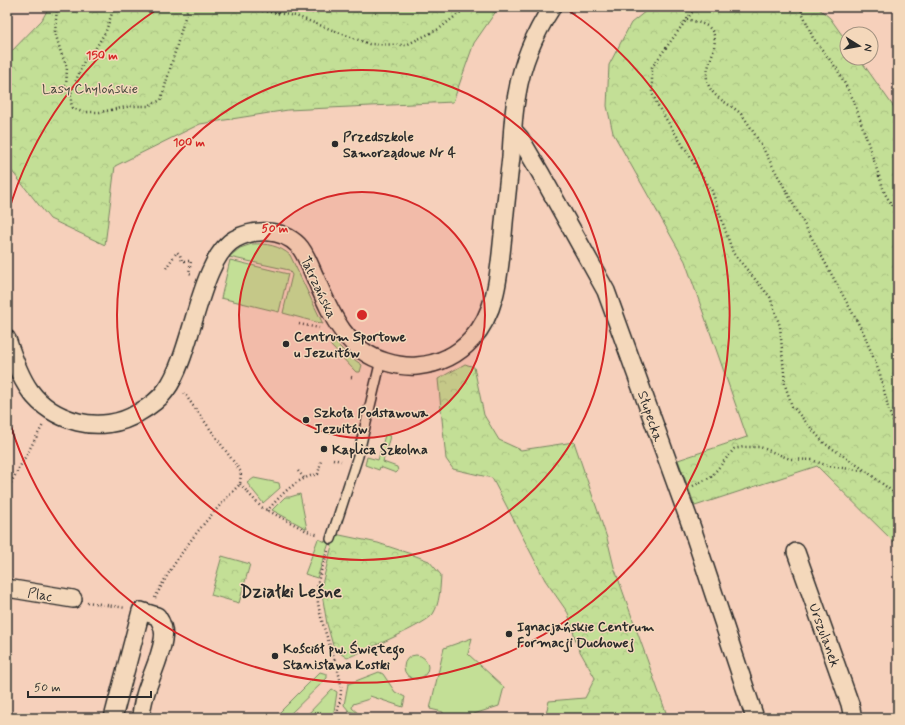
<svg xmlns="http://www.w3.org/2000/svg" width="905" height="725" font-family="Mynerve,sans-serif">
	<style>
		.grass { fill: #c3df96; stroke: #778560 }
		.forest { fill: url(#forest-crowns); stroke: #778560 }
		.lines { fill: none; stroke-linecap: round; stroke-linejoin: round }
		.lane-casing { stroke: #2b2b2b; stroke-width: 12 }
		.street-casing { stroke: #2b2b2b; stroke-width: 20 }
		.path { stroke: #2b2b2b; stroke-width: 2.5; stroke-dasharray: 1 3; stroke-linecap: butt }
		.lane { stroke: #f4d8bb; stroke-width: 9 }
		.street { stroke: #f4d8bb; stroke-width: 17 }
		.ring { fill: none; stroke: #d62828; stroke-width: 2 }
		.poi-dot { fill: #2b2b2b; stroke: #f4d8bb; stroke-width: 1.5 }
		.labels { text-anchor: middle; stroke-width: 3; stroke-linejoin: round; paint-order: stroke }
		.park-label { font-size: 14px; fill: #42463b; stroke: #f4d8bb }
		.poi-label { font-size: 14px; font-weight: bold; fill: #2b2b2b; stroke: #f4d8bb; text-anchor: start }
		.street-label { font-size: 14px; fill: #2b2b2b; stroke: #f4d8bb }
		.district-label { font-size: 18px; font-weight: bold; fill: #2b2b2b; stroke: #f4d8bb }
		.centre { fill: #d62828; stroke: #f4d8bb; stroke-width: 2 }
		.ring-label { font-size: 12px; text-anchor: middle; font-weight: bold; fill: #d62828; stroke: #f4d8bb; stroke-width: 3; stroke-linejoin: round; paint-order: stroke }
	</style>
	<defs>
		<pattern id="forest-crowns" width="20" height="18" patternUnits="userSpaceOnUse"><rect width="20" height="18" fill="#c3df96"/><path d="M2 6a3 3 0 1 1 6 0M12 15a3 3 0 1 1 6 0" fill="none" stroke="#a8c081"/></pattern>
	</defs>
	<rect width="100%" height="100%" fill="#f6d0bb"/>
	<filter id="ink" filterUnits="userSpaceOnUse"><feTurbulence type="fractalNoise" baseFrequency=".025" numOctaves="2"/><feDisplacementMap in="SourceGraphic" scale="8" xChannelSelector="R" yChannelSelector="G"/><feConvolveMatrix kernelMatrix="1 2 1 2 8 2 1 2 1" color-interpolation-filters="sRGB"/></filter>
	<g filter="url(#ink)">
		<!-- grass -->
		<g class="grass">
			<path d="M252,244C266,243 280,246 290,255L323,324L283,313L292,275L289,270L229,257L240,248Z"/>
			<path d="M230,260L288,274L279,312L221,298Z"/>
			<path d="M331,338L348,355L362,365L360,372H356L331,346Z"/>
			<path d="M385,435L390,436L383,462L397,467L398,471L396,473L380,467L379,470L365,465L367,457L378,460Z"/>
			<path d="M254,478L279,483L280,488L263,503L247,483Z"/>
			<path d="M300,494L307,529L272,510L285,497H290Z"/>
			<path d="M318,539L329,543L317,578L305,574Z"/>
			<path d="M472,638L468,654L504,687L499,706L461,718L443,716V712L430,709L444,648Z"/>
			<circle cx="416" cy="667" r="12"/>
			<path d="M320,672L327,674V678L286,718H283L278,714Z"/>
			<path d="M379,672L383,674L395,692L405,697L403,707L370,696L369,699L353,704L352,708L359,714L349,711L344,705L348,684Z"/>
			<path d="M332,689L337,692L333,718H316L307,715Z"/>
		</g>
		<!-- forest -->
		<g class="forest">
			<path d="M49,7H499L474,43L453,102L288,110L200,124L115,166L105,245L50,219L7,165V56L42,20Z"/>
			<path d="M651,7H817L830,18L847,42V58H859L898,113V546L817,466L695,506L678,460L747,437L685,261L613,133L607,106L609,65L631,23Z"/>
			<path d="M465,364L474,367L484,415L499,440L521,450L574,442L607,538L614,567L668,718H545L549,701L585,698L595,678L578,648L568,613L545,580L492,478L453,469L446,459L438,379Z"/>
			<path d="M335,534L378,543L408,553L429,561L441,575C440,588 440,603 433,614C427,624 361,652 347,658L334,649L327,624L321,588Z"/>
			<path d="M222,556L250,564L239,603L211,595Z"/>
		</g>
		<g class="lines">
			<defs>
				<path id="lane" d="M331,539L358,456L381,360"/>
				<g id="street">
					<path d="M513,130L520,138L541,174L606,291L692,528L755,718"/>
					<path d="M7,339C20,379 32,410 78,422C98,427 121,424 138,413C149,407 159,400 166,390C193,354 199,259 235,239C254,229 281,228 298,245C306,253 310,267 315,277C331,314 345,350 386,362C396,365 406,367 417,366C438,364 458,355 472,339C498,310 499,271 503,235C505,209 508,183 511,157C512,136 513,114 517,94C522,63 535,33 552,7"/>
					<path d="M796,552L850,704L853,718"/>
					<path d="M7,588L73,599"/>
					<path d="M113,718L141,611L157,616C162,623 165,631 163,640C159,666 142,690 141,718"/>
				</g>
			</defs>
			<!-- lane casing -->
			<use href="#lane" class="lane-casing"/>
			<!-- street casing -->
			<use href="#street" class="street-casing"/>
			<!-- path -->
			<g class="path">
				<path d="M57,7L55,32L61,53L67,67L66,87L71,93"/>
				<path d="M114,7L106,31L91,56L84,61L71,93V103L73,108L82,112H100L132,106H148L161,100L188,7"/>
				<path d="M251,7L257,10L296,16L369,44L406,45L439,29L467,7"/>
				<path d="M698,7L695,8L652,67V93L659,108L712,191L733,253L770,297L780,326L785,385L792,406L824,443L866,471L898,496"/>
				<path d="M800,7L813,38L837,69L854,101L885,194L898,214"/>
				<path d="M687,19C693,21 702,23 707,26C727,40 701,67 708,84C714,99 729,103 740,113C747,120 753,132 759,141L864,334L880,374L889,411L898,433"/>
				<path d="M166,268L177,252L180,255L182,261H191L189,273L192,274"/>
				<path d="M299,324L319,328"/>
				<path d="M351,377L354,378"/>
				<path d="M333,459L341,461"/>
				<path d="M298,471L304,478"/>
				<path d="M240,484L261,507L307,531L319,535"/>
				<path d="M693,486L711,477L734,449L744,447H760L790,459L812,460L828,466L865,471"/>
				<path d="M7,490L43,425"/>
				<path d="M267,511C281,495 296,478 318,474L321,461"/>
				<path d="M328,551C324,564 317,578 317,592C318,621 334,651 340,679C343,692 339,705 336,718"/>
				<path d="M155,598C177,554 206,519 240,484L241,472L184,393"/>
				<path d="M87,602L126,608"/>
				<path d="M295,713L310,718"/>
			</g>
			<!-- lane -->
			<use href="#lane" class="lane"/>
			<!-- street -->
			<use href="#street" class="street"/>
		</g>
	</g>
	<!-- distance rings -->
	<circle cx="362" cy="315" r="123" fill="#d62828" fill-opacity=".12"/>
	<g class="ring">
		<circle cx="362" cy="315" r="123"/>
		<circle cx="362" cy="315" r="245"/>
		<path d="M7 217A368 368 0 0 1 159 8M565 8A368 368 0 1 1 7 413"/>
	</g>
	<!-- markers -->
	<g class="poi-dot">
		<circle cx="335" cy="144" r="4"/>
		<circle cx="286" cy="344" r="4"/>
		<circle cx="306" cy="420" r="4"/>
		<circle cx="324" cy="449" r="4"/>
		<circle cx="509" cy="634" r="4"/>
		<circle cx="275" cy="656" r="4"/>
	</g>
	<g class="labels">
		<!-- park labels -->
		<g class="park-label">
			<text x="90" y="93">Lasy Chylońskie</text>
		</g>
		<!-- poi labels -->
		<g class="poi-label">
			<text x="343" y="141">Przedszkole<tspan x="343" dy="16">Samorządowe Nr 4</tspan></text>
			<text x="294" y="341">Centrum Sportowe<tspan x="294" dy="16">u Jezuitów</tspan></text>
			<text x="314" y="417">Szkoła Podstawowa<tspan x="314" dy="16">Jezuitów</tspan></text>
			<text x="332" y="454">Kaplica Szkolna</text>
			<text x="517" y="631">Ignacjańskie Centrum<tspan x="517" dy="16">Formacji Duchowej</tspan></text>
			<text x="283" y="653">Kościół pw. Świętego<tspan x="283" dy="16">Stanisława Kostki</tspan></text>
		</g>
		<!-- street labels -->
		<g class="street-label">
			<text transform="translate(319 287) rotate(65)" y="5">Tatrzańska</text>
			<text transform="translate(651 416) rotate(71)" y="5">Słupecka</text>
			<text transform="translate(40 594) rotate(10)" y="5">Plac</text>
			<text transform="translate(825 635) rotate(70)" y="5">Urszulanek</text>
		</g>
		<!-- district labels -->
		<g class="district-label">
			<text x="291" y="597">Działki Leśne</text>
		</g>
	</g>
	<circle cx="362" cy="315" r="6" class="centre"/>
	<g class="ring-label">
		<text x="102" y="59">150 m</text>
		<text x="189" y="146">100 m</text>
		<text x="275" y="232">50 m</text>
	</g>
	<!-- margin -->
	<rect width="905" height="725" fill="none" stroke="#f4d8bb" stroke-width="24"/>
	<rect x="12" y="12" width="881" height="701" fill="none" stroke="#2b2b2b" stroke-width="1.5" filter="url(#ink)"/>
	<!-- north arrow -->
	<g transform="translate(859 46) rotate(101)"><circle r="19" fill="#f4d8bb" stroke="#a49381"/>
	<path d="M0-3L7 15L0 10L-7 15Z" fill="#2b2b2b"/>
	<text y="-6" font-size="11" font-weight="bold" text-anchor="middle" fill="#2b2b2b">N</text>
	</g>
	<!-- scale -->
	<path d="M28 691v6h123v-6" fill="none" stroke="#2b2b2b" stroke-width="2"/>
	<text x="34" y="691" font-size="12" fill="#2b2b2b" stroke="#f4d8bb" stroke-width="3" paint-order="stroke">50 m</text>
</svg>
